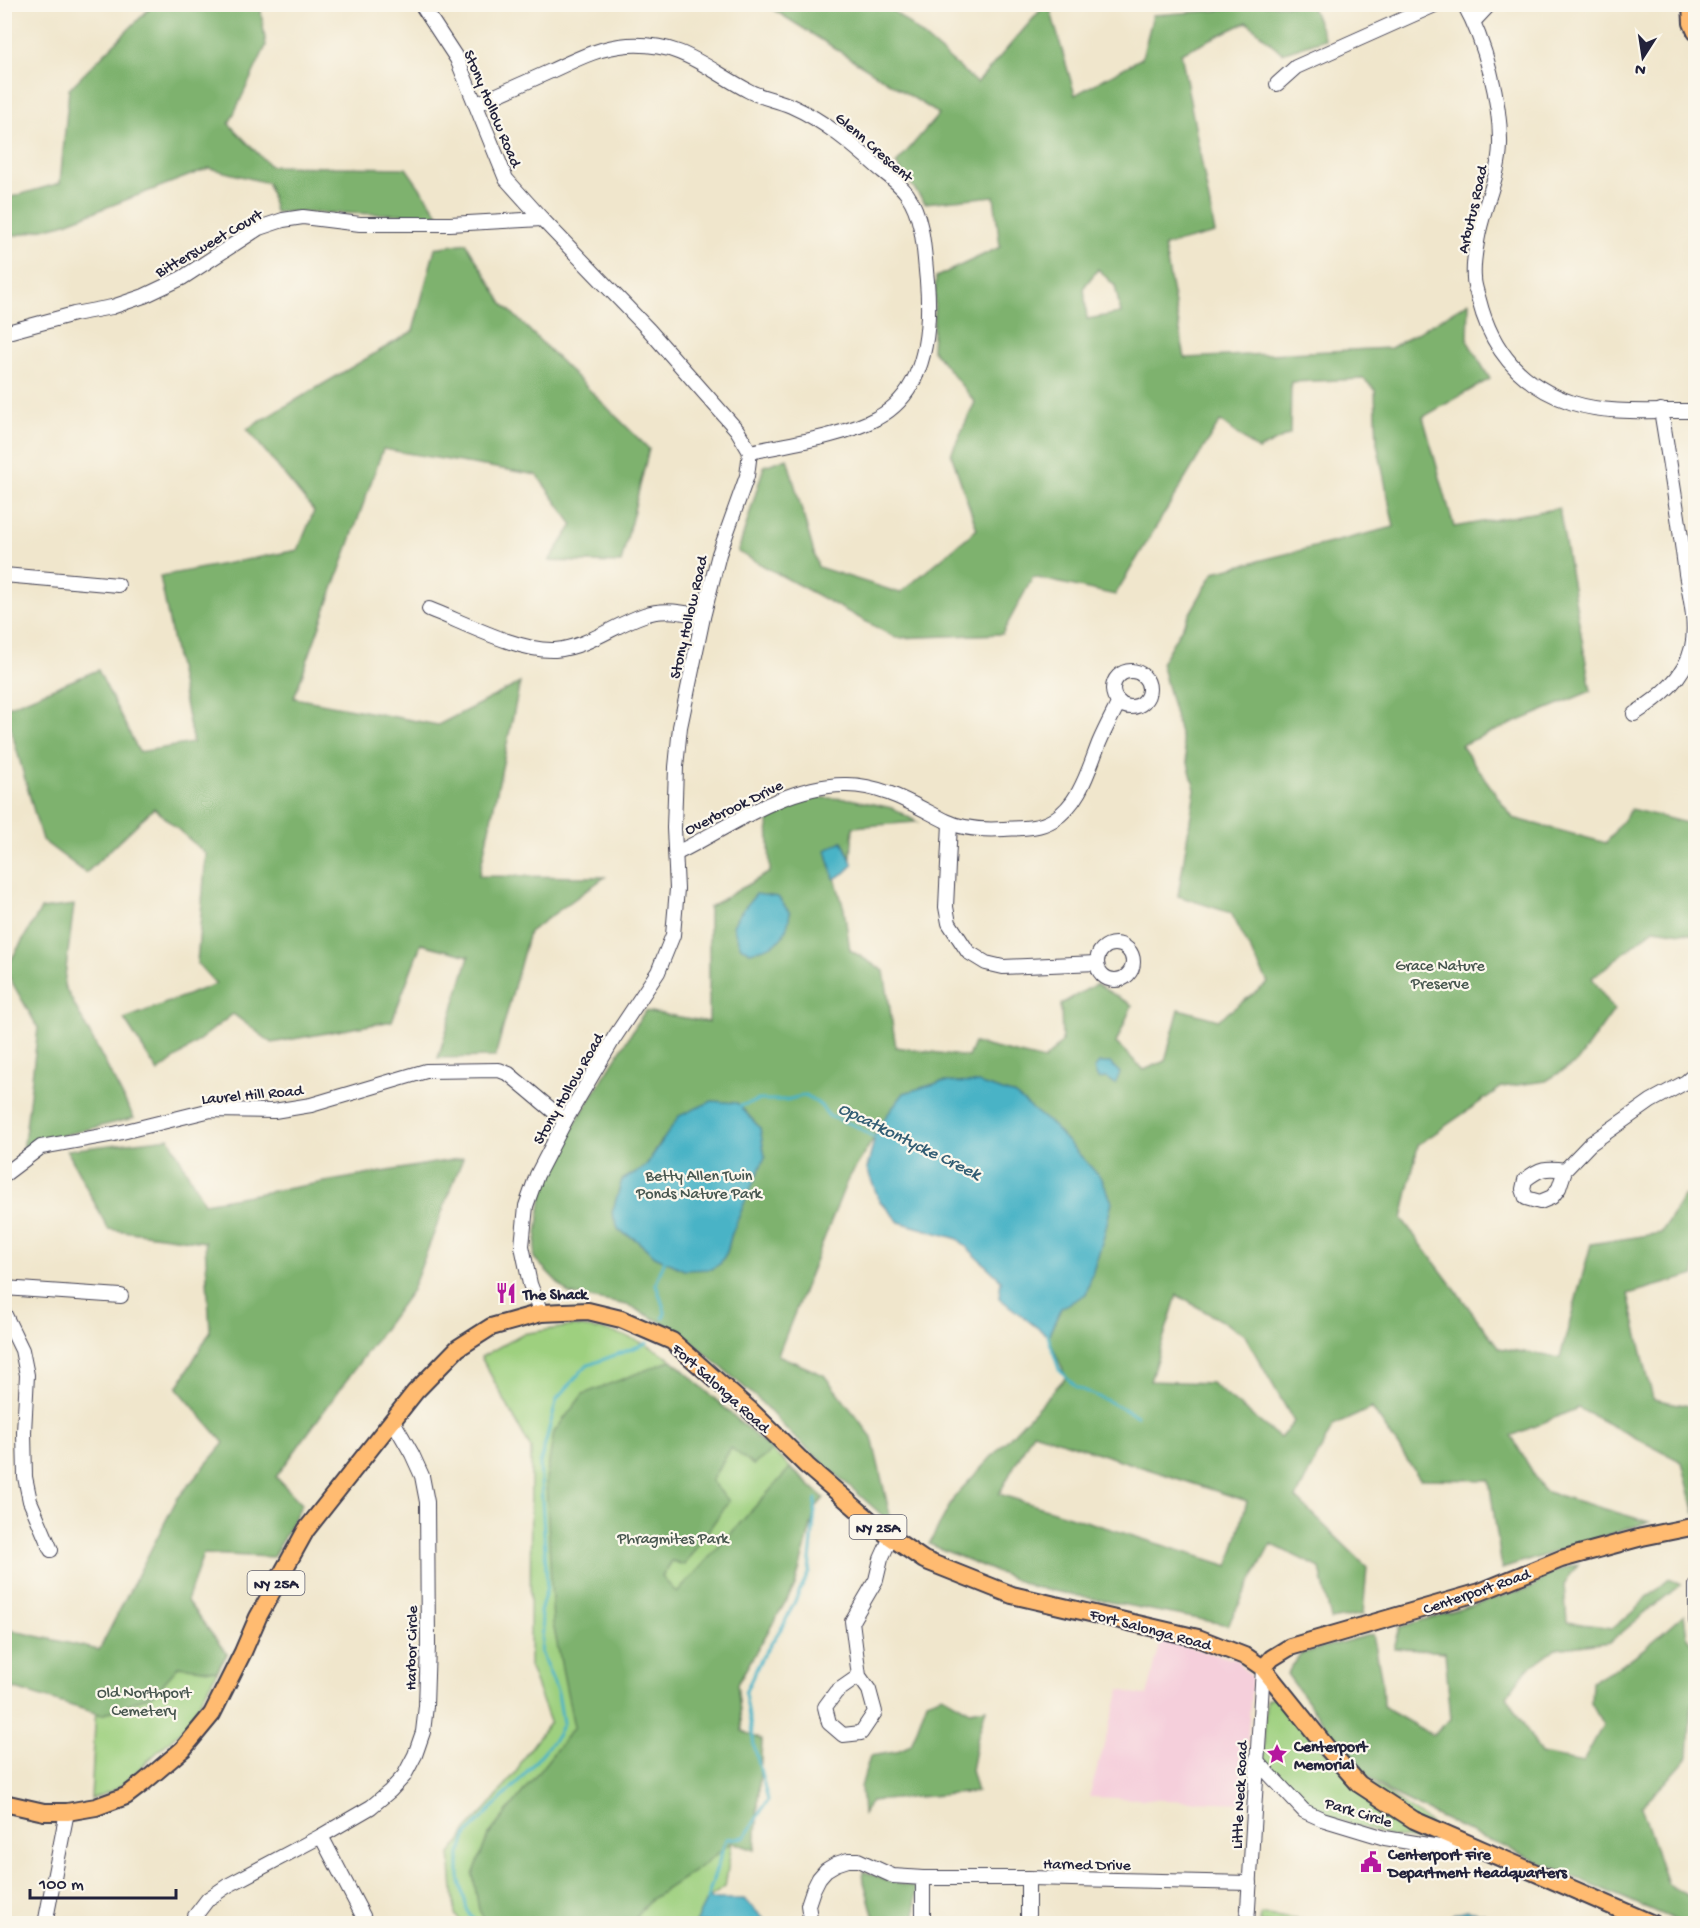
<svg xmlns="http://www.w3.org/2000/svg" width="1700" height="1928" font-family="'Gochi Hand',sans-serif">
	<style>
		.built { fill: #f5cfdb }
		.green { fill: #9ed07f; stroke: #60795d; stroke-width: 1.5 }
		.forest { fill: #7eb26e; stroke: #506a54; stroke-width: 1.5; fill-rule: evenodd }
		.water { fill: #48b3c6; stroke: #356a80; stroke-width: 1.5 }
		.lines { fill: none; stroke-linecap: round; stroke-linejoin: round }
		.stream { stroke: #48b3c6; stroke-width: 3 }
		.minor-casing { stroke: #413f51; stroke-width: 16 }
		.major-casing { stroke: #413f51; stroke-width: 20 }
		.minor { stroke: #fff; stroke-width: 14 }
		.major { stroke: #ffbb71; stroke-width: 16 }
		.labels { text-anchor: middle; stroke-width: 4.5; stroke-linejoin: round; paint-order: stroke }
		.shield { fill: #fbf7ec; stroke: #636270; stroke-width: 1.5 }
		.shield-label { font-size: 15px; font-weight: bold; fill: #22223b }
		.street-label { font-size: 16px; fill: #22223b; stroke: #fbf7ec }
		.park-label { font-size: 16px; fill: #47564f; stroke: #fbf7ec }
		.poi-label { font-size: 16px; font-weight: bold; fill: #22223b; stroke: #fbf7ec; text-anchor: start }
		.water-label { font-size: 18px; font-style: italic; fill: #315c73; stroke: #fbf7ec }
	</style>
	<rect width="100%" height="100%" fill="#fbf7ec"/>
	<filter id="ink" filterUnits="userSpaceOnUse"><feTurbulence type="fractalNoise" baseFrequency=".0167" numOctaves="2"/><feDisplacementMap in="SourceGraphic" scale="12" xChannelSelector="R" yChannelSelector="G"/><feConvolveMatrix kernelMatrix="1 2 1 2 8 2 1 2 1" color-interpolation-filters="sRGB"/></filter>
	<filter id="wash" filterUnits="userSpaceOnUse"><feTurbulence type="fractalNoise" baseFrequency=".008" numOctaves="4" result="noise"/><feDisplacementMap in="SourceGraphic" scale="24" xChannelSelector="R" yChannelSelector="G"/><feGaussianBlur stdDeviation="1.35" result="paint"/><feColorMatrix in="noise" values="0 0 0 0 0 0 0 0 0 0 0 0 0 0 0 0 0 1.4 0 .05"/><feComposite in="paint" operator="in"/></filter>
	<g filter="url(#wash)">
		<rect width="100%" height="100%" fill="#f0e6cc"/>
		<!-- built -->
		<path class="built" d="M1161,1640L1237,1660L1252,1678L1243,1803L1089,1797L1120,1690L1147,1696Z"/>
		<!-- green -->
		<g class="green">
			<path d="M572,1326C611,1330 640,1337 672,1360L824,1498L816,1507L795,1585L737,1684L742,1731L762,1740L755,1850L732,1842L725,1887L707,1899L695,1924L462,1923L455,1915L450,1854L462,1839L466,1830L488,1807L516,1772L524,1757L550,1722L530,1668L531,1449L481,1357L522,1334Z"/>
			<path d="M99,1650L227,1654L186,1726L118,1788L91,1799Z"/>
			<path d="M1279,1694L1322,1749L1464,1846L1388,1836L1307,1809L1263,1762L1266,1700Z"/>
			<path d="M1261,1914L1321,1923H1260Z"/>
		</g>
		<!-- forest -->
		<g class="forest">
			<path d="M260,4L266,46L229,124L270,166L406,168L439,215L275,212L268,183L209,168L63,224L5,238L4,199L60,183L69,89L153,5Z"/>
			<path d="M766,5H887L977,83L1045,5H1049L1075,95L1142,58L1153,15L1235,9L1237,5H1311L1325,39L1282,53L1247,22L1181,53L1215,233L1164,246L1185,358L1391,348L1469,302L1468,342L1490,379L1423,417L1454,527L1559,508L1591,691L1461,745L1513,818L1606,843L1631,809L1695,825V935L1654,929L1592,978L1614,1010L1577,1062L1546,1081L1502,1087L1418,1145L1402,1219L1499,1348L1560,1358L1591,1244L1661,1233L1684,1196L1695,1199V1275L1628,1294L1653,1399L1695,1407V1514L1682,1462L1578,1408L1511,1436L1544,1491L1649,1522L1502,1569L1489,1480L1420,1479L1372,1408L1333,1426L1296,1498L1367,1567L1363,1614L1331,1620L1320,1568L1271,1544L1228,1625L1033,1587L929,1544L955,1496L1066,1377L1048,1336L1061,1308L1102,1179L1080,1157L877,1128L874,1138L847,1181L778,1355L824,1375L872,1437L892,1524L793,1436L759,1400L681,1332L627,1305L569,1294L534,1258L543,1186L577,1120L645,1011L709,1022V907L770,872L768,817L807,797L850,799L892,808L917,822L853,827L851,858L842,841L827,850L844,909L850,950L884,971L896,1047L968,1057L974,1043L1044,1060L1062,1042L1061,1004L1096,984L1132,1005L1116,1043L1144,1070L1165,1061L1179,1009L1218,1020L1268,983L1231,913L1178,896L1195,789L1161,663L1214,572L1394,527L1377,443L1375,390L1364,379L1291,382L1290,434L1258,450L1220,421L1115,595L1033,577L1002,634L896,638L738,552L764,466L787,458L818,567L900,593L977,529L951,454L975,402L932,349L936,277L1000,247L994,196L925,203L896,164L939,114ZM1098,269L1115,286L1121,313L1087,319L1084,287ZM737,1103L760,1128L750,1187L731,1236L727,1252L655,1256L635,1239L619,1231L622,1180L645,1167L662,1140ZM1177,1295L1244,1334L1294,1422L1280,1438L1211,1383L1150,1381ZM1033,1432L1247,1501L1229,1566L999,1494Z"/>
			<path d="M466,243L503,304L649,449L621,563L549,561L573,525L537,475L383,449L294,698L438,725L520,683L479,876L605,877L529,932L495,1057L438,1058L469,956L421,944L392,1021L272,1043L233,1014L158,1072L124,1019L216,984L197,963L206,854L154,808L86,873L42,840L5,708L98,670L139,752L193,743L160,576L298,550L314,511L247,429L413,331L435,248Z"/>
			<path d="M74,905L64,985L134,1118L39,1141L23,1152L38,1028L5,970L41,909Z"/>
			<path d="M169,1138L204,1203L463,1158L412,1290L276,1477L302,1504L273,1557L203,1554L187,1601L227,1654L217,1671L179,1666L154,1694L102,1715L5,1686V1629L99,1650L177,1499L224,1443L177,1388L210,1332L205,1242L108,1229L67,1150Z"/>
			<path d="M672,1360L772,1451L753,1465L731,1448L711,1481L729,1501L684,1565L672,1561L662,1577L677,1593L790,1468L824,1498L816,1507L795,1586L737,1684L742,1731L762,1740L755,1850L732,1842L696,1870L650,1900L632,1923H486L479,1910L473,1875L488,1836L574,1727L553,1624L546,1479L554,1432L583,1394Z"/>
			<path d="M1578,1564L1564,1584L1567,1622L1613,1628L1669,1579L1681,1584L1610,1642L1555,1649L1526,1670L1507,1696L1541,1754L1583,1762L1603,1725L1591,1703L1592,1681C1627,1666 1656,1639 1684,1614L1687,1636L1695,1647V1700L1691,1706L1688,1757L1666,1782L1641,1806L1667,1884L1695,1900V1923H1682L1474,1834L1388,1792L1355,1766L1287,1674L1300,1654L1373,1634L1382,1681L1383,1707L1432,1735L1451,1719L1445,1652L1394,1648L1400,1627L1533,1587L1548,1574Z"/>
			<path d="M942,1695L970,1711L986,1708L977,1740L971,1770L977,1792L871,1801L863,1814L861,1787L870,1756L895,1752L911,1745L927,1701Z"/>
			<path d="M863,1871L890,1882L911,1886L916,1889L915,1923H878L875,1921L864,1882Z"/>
		</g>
		<!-- water -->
		<g class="water">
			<path d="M842,841L853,865L845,873L834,879L826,850Z"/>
			<path d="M756,894L778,897L790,913C786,941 777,946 750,952L740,946L733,926L738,916Z"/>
			<path d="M1099,1063H1110L1120,1073L1115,1084L1106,1078L1098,1079L1094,1069Z"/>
			<path d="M941,1082L978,1083L1015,1095L1051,1124L1102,1179L1112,1202L1104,1236L1086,1294L1061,1308L1048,1336L999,1298L1001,1280L958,1239L899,1222L879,1200L867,1169L877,1128L904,1093Z"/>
			<path d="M712,1101L737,1103L760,1128L765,1157L744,1204L731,1236L727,1252L720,1264L711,1269L684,1270L655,1256L635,1239L619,1231L612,1213L622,1180L645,1167L679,1116Z"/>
			<path d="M707,1899H744L768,1923H695Z"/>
			<path d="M1467,1910L1484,1913L1495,1923H1443L1453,1914Z"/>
		</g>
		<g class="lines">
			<!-- stream -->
			<g class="stream">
				<path d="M739,1108L740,1106L759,1100H786L806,1095L820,1105L829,1116L856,1126L878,1140"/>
				<path d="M663,1318L665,1312L656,1284L665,1259"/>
				<path d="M1047,1333L1059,1369L1076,1387L1108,1401L1137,1416"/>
				<path d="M707,1899L726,1839L745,1837L768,1800L754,1745L745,1693L761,1659L784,1624L809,1572L816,1499"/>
				<path d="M476,1924L467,1909L459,1877V1857L467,1834L517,1783L557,1736L563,1723L558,1693L541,1652L543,1628L540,1612L547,1587L540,1463L557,1399L586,1366L647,1343"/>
			</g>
		</g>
	</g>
	<g filter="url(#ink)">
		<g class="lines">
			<defs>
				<g id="minor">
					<path d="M421,4L457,59L506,179L542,219L649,330L737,430L750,452L747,476L719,554L703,617L680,727L676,767L674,828L677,889L673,935L658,972L614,1038L565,1121L537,1175L526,1206L522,1246L530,1284L541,1313"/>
					<path d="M1464,4C1485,41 1501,102 1500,145C1499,179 1482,208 1477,242C1475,253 1473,267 1474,278C1474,285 1477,293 1479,300C1492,352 1522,386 1573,403C1610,415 1657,410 1696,411"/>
					<path d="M1474,21L1490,4"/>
					<path d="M1277,84L1296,67L1437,4"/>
					<path d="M477,104C502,93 526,82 551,71C577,59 600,47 628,45C683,42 705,68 749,91C762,98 778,100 791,106C825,121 853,145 880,169C889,176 900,184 907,194C924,218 924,253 927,281C931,330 926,392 877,418C845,436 787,444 750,452"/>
					<path d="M4,333L74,314L112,307L144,296L182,278L259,228L283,220L303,217L360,224H450L542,219"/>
					<path d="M4,575L118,585"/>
					<path d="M429,609C463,622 519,652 555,650C588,647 614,625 644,615C664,608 683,612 703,617"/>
					<circle cx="1131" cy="689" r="18"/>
					<path d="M1634,714C1659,698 1685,678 1692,647C1697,623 1690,597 1686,574C1679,519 1670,465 1661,410"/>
					<path d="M950,823L946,907L949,923L968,952L986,963L1003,967L1097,963"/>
					<path d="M677,853C729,827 784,786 844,785C882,784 914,805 946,821C962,829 987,830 1004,829C1021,828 1038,829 1053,820C1080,803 1088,771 1099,743C1105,729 1112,716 1119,702"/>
					<circle cx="1115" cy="962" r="18"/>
					<path d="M1565,1170C1546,1167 1540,1168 1525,1180L1523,1189L1526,1198L1540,1202L1552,1197L1559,1188L1565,1170L1590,1144L1651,1101L1686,1082L1696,1073"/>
					<path d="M4,1175L41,1147L114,1134L211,1110L274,1111L311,1105L426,1071L499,1070L509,1074L565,1121"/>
					<path d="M4,1288L121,1296"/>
					<path d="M4,1313L22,1350L27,1375L24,1432L25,1477L30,1501L51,1550"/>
					<path d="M1696,1585V1621"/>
					<path d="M859,1676L836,1692L825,1707L829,1723L843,1735L861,1733L875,1712L869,1690L859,1676L852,1621L876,1580L881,1559L891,1537"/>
					<path d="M1256,1760L1304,1811L1322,1819L1385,1838L1452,1849L1474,1847"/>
					<path d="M321,1836L371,1807L390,1791L404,1776L415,1755L423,1732L426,1706L428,1645L427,1502L422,1476L412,1454L393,1421"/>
					<path d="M923,1878H1028L1250,1883"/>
					<path d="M1028,1878V1924"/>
					<path d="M45,1924L67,1812"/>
					<path d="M192,1924L195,1916L208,1899L227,1886L321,1836L363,1916L365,1924"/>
					<path d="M811,1924L808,1905L813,1890L819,1878L826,1870L836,1864L848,1860H858L893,1876L923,1878V1924"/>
					<path d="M1247,1924L1263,1668"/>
				</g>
				<g id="major">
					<path d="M1691,4L1692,23L1696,32"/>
					<path d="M1263,1668L1272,1658L1290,1647L1480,1592L1561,1559L1642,1537L1696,1526"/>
					<path d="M4,1803L44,1812H67L96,1807L126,1796L143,1783L183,1749L212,1714L243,1652L258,1617L306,1530L415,1392L458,1348L491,1327L541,1313L588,1311L621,1319L672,1341L750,1410L807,1466L886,1534L924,1560L1012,1595L1198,1638L1247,1657L1263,1668L1328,1749L1359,1784L1414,1820L1653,1924"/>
				</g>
			</defs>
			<!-- minor casing -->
			<use href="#minor" class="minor-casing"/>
			<!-- major casing -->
			<use href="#major" class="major-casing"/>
			<!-- minor -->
			<use href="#minor" class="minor"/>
			<!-- major -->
			<use href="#major" class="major"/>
		</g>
	</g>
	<!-- icons -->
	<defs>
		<symbol id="restaurant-bare" viewBox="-9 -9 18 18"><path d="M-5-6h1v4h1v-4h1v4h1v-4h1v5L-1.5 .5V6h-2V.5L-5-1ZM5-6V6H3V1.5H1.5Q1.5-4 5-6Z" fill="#b5179e" stroke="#fbf7ec" stroke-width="2.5" paint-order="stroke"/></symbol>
		<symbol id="sight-bare" viewBox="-9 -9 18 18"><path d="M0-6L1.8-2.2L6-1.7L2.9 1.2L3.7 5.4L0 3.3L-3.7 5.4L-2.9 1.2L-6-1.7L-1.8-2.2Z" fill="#b5179e" stroke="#fbf7ec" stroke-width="2.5" paint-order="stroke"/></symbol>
		<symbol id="civic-bare" viewBox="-9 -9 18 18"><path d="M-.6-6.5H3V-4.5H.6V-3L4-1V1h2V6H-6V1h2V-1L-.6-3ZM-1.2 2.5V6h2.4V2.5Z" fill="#b5179e" stroke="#fbf7ec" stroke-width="2.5" paint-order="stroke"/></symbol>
	</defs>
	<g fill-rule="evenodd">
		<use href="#restaurant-bare" x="491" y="1278" width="30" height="30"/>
		<use href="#sight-bare" x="1262" y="1739" width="30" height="30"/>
		<use href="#civic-bare" x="1356" y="1847" width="30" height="30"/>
	</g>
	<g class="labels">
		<!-- shield labels -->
		<g class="shield">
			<rect x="849.5" y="1515" width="57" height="24" rx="4.5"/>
			<rect x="247.5" y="1571" width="57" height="24" rx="4.5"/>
		</g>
		<g class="shield-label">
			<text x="878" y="1532">NY 25A</text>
			<text x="276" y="1588">NY 25A</text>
		</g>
		<!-- street labels -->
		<g class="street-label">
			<text transform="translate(494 108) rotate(67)" y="6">Stony Hollow Road</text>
			<text transform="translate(875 146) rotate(41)" y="6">Glenn Crescent</text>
			<text transform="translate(1471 209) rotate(-77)" y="6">Arbutus Road</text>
			<text transform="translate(208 242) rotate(-30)" y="6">Bittersweet Court</text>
			<text transform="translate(687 617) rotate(-77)" y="6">Stony Hollow Road</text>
			<text transform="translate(733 806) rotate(-26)" y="6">Overbrook Drive</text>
			<text transform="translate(567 1088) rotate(-60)" y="6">Stony Hollow Road</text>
			<text transform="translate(252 1093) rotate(-5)" y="6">Laurel Hill Road</text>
			<text transform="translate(722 1387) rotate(42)" y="6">Fort Salonga Road</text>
			<text transform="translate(1476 1590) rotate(-19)" y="6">Centerport Road</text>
			<text transform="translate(1151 1628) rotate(15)" y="6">Fort Salonga Road</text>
			<text transform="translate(410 1648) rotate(-89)" y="6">Harbor Circle</text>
			<text transform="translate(1238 1795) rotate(-87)" y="6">Little Neck Road</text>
			<text transform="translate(1359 1811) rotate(17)" y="6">Park Circle</text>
			<text transform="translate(1087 1863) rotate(1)" y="6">Harned Drive</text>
		</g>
		<!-- park labels -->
		<g class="park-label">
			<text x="1440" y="970">Grace Nature<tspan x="1440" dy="18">Preserve</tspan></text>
			<text x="699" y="1180">Betty Allen Twin<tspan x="699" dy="18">Ponds Nature Park</tspan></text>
			<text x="673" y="1543">Phragmites Park</text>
			<text x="144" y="1697">Old Northport<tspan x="144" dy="18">Cemetery</tspan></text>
		</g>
		<!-- poi labels -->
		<g class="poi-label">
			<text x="523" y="1299">The Shack</text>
			<text x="1294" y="1751">Centerport<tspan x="1294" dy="18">Memorial</tspan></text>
			<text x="1388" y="1859">Centerport Fire<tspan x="1388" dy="18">Department Headquarters</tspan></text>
		</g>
		<!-- water labels -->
		<g class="water-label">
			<text transform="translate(910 1140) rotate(26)" y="6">Opcatkontycke Creek</text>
		</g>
	</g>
	<!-- margin -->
	<rect width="1700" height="1928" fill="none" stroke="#fbf7ec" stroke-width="24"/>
	<!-- north arrow -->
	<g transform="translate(1643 57) rotate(192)" stroke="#fbf7ec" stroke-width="4.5" paint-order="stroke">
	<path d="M0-4.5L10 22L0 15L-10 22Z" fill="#22223b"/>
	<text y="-9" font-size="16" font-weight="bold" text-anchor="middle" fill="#22223b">N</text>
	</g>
	<!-- scale -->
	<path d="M30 1889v9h146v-9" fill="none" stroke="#22223b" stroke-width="3"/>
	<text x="39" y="1889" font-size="18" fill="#22223b" stroke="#fbf7ec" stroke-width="4.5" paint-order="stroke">100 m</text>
</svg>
